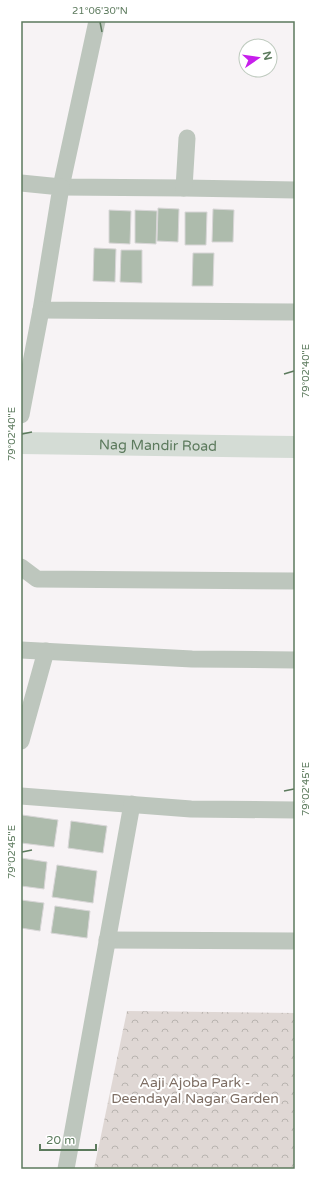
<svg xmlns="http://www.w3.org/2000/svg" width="316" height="1190" font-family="'Varela Round',sans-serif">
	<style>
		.forest { fill: url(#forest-crowns) }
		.building { fill: #adbbac; stroke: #d8d6d7 }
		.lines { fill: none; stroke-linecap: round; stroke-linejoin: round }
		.street { stroke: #bdc6bd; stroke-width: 17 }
		.secondary { stroke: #d4dcd5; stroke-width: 22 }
		.ticks { fill: none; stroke: #5c7a5d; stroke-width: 1.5 }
		.labels { text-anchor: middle; stroke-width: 4; stroke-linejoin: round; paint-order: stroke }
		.street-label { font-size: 14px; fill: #5c7a5d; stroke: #fff }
		.park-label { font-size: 14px; fill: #7d6d63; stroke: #fff }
		.neatline { fill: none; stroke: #5c7a5d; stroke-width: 1.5 }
		.ticks-label { font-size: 10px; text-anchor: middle; fill: #5c7a5d }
	</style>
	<defs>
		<pattern id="forest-crowns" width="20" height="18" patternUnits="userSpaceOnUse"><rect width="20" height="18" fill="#dfd7d4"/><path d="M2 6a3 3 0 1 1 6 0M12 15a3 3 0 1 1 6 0" fill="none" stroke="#b8b3af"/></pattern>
	</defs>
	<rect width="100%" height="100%" fill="#f7f3f5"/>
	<!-- forest -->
	<path class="forest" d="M127,1011L295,1013V1169H94Z"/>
	<!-- building -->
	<g class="building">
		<path d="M158,208L179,209L178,242L157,241Z"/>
		<path d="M213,209L234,210L233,242H212Z"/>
		<path d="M109,210L131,211L130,244L109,243Z"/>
		<path d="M135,210L157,211L156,244L135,243Z"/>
		<path d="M185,212H207L206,245H185Z"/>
		<path d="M94,248L116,249L115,282L93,281Z"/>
		<path d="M121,250H142V283L120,282Z"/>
		<path d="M193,253H214L213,286H192Z"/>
		<path d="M22,815L58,820L54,847L21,843Z"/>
		<path d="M71,821L107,826L103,853L68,848Z"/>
		<path d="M21,858L47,862L44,889L21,886Z"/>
		<path d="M57,865L97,871L93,903L52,897Z"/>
		<path d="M21,900L44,903L40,931L21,928Z"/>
		<path d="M55,906L90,911L87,938L51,933Z"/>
	</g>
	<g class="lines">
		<!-- street -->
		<g class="street">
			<path d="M97,21L61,187L184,188L295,190"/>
			<path d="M21,183L61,187L41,310L295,312"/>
			<path d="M184,188L187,138"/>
			<path d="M21,415L41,310"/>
			<path d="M21,567L37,579L295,581"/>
			<path d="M21,650L192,659L295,660"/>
			<path d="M21,741L46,651"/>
			<path d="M21,796L191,809L295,810"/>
			<path d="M107,940L295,941"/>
			<path d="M66,1169L132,804"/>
		</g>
		<!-- secondary -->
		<path class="secondary" id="s1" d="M21,443L295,447"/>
	</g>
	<!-- ticks -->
	<path class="ticks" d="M100,22L102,32M284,374L294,371M22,434L32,432M284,791L294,789M22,852L32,850"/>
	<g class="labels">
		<!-- street labels -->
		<g class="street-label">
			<text dy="5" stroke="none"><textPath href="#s1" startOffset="137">Nag Mandir Road</textPath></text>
		</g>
		<!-- park labels -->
		<g class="park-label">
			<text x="195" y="1087">Aaji Ajoba Park -<tspan x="195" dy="16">Deendayal Nagar Garden</tspan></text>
		</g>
	</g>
	<!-- border -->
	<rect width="316" height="1190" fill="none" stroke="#ffffff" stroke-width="44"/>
	<!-- north arrow -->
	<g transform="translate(258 58) rotate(77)"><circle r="19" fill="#ffffff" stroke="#becabe"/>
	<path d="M0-3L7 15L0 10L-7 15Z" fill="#c71eec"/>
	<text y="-6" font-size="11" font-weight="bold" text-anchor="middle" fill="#5c7a5d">N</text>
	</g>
	<!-- scale -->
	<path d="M40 1144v6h56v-6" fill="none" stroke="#5c7a5d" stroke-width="2"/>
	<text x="46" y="1144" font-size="12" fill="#5c7a5d" stroke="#ffffff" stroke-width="3" paint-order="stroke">20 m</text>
	<rect x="22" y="22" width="272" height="1146" class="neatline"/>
	<g class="ticks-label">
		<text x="100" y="14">21°06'30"N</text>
		<text transform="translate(305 371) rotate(-90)" y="4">79°02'40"E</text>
		<text transform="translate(11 434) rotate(-90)" y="4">79°02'40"E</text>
		<text transform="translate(305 789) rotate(-90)" y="4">79°02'45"E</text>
		<text transform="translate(11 852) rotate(-90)" y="4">79°02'45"E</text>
	</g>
</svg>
